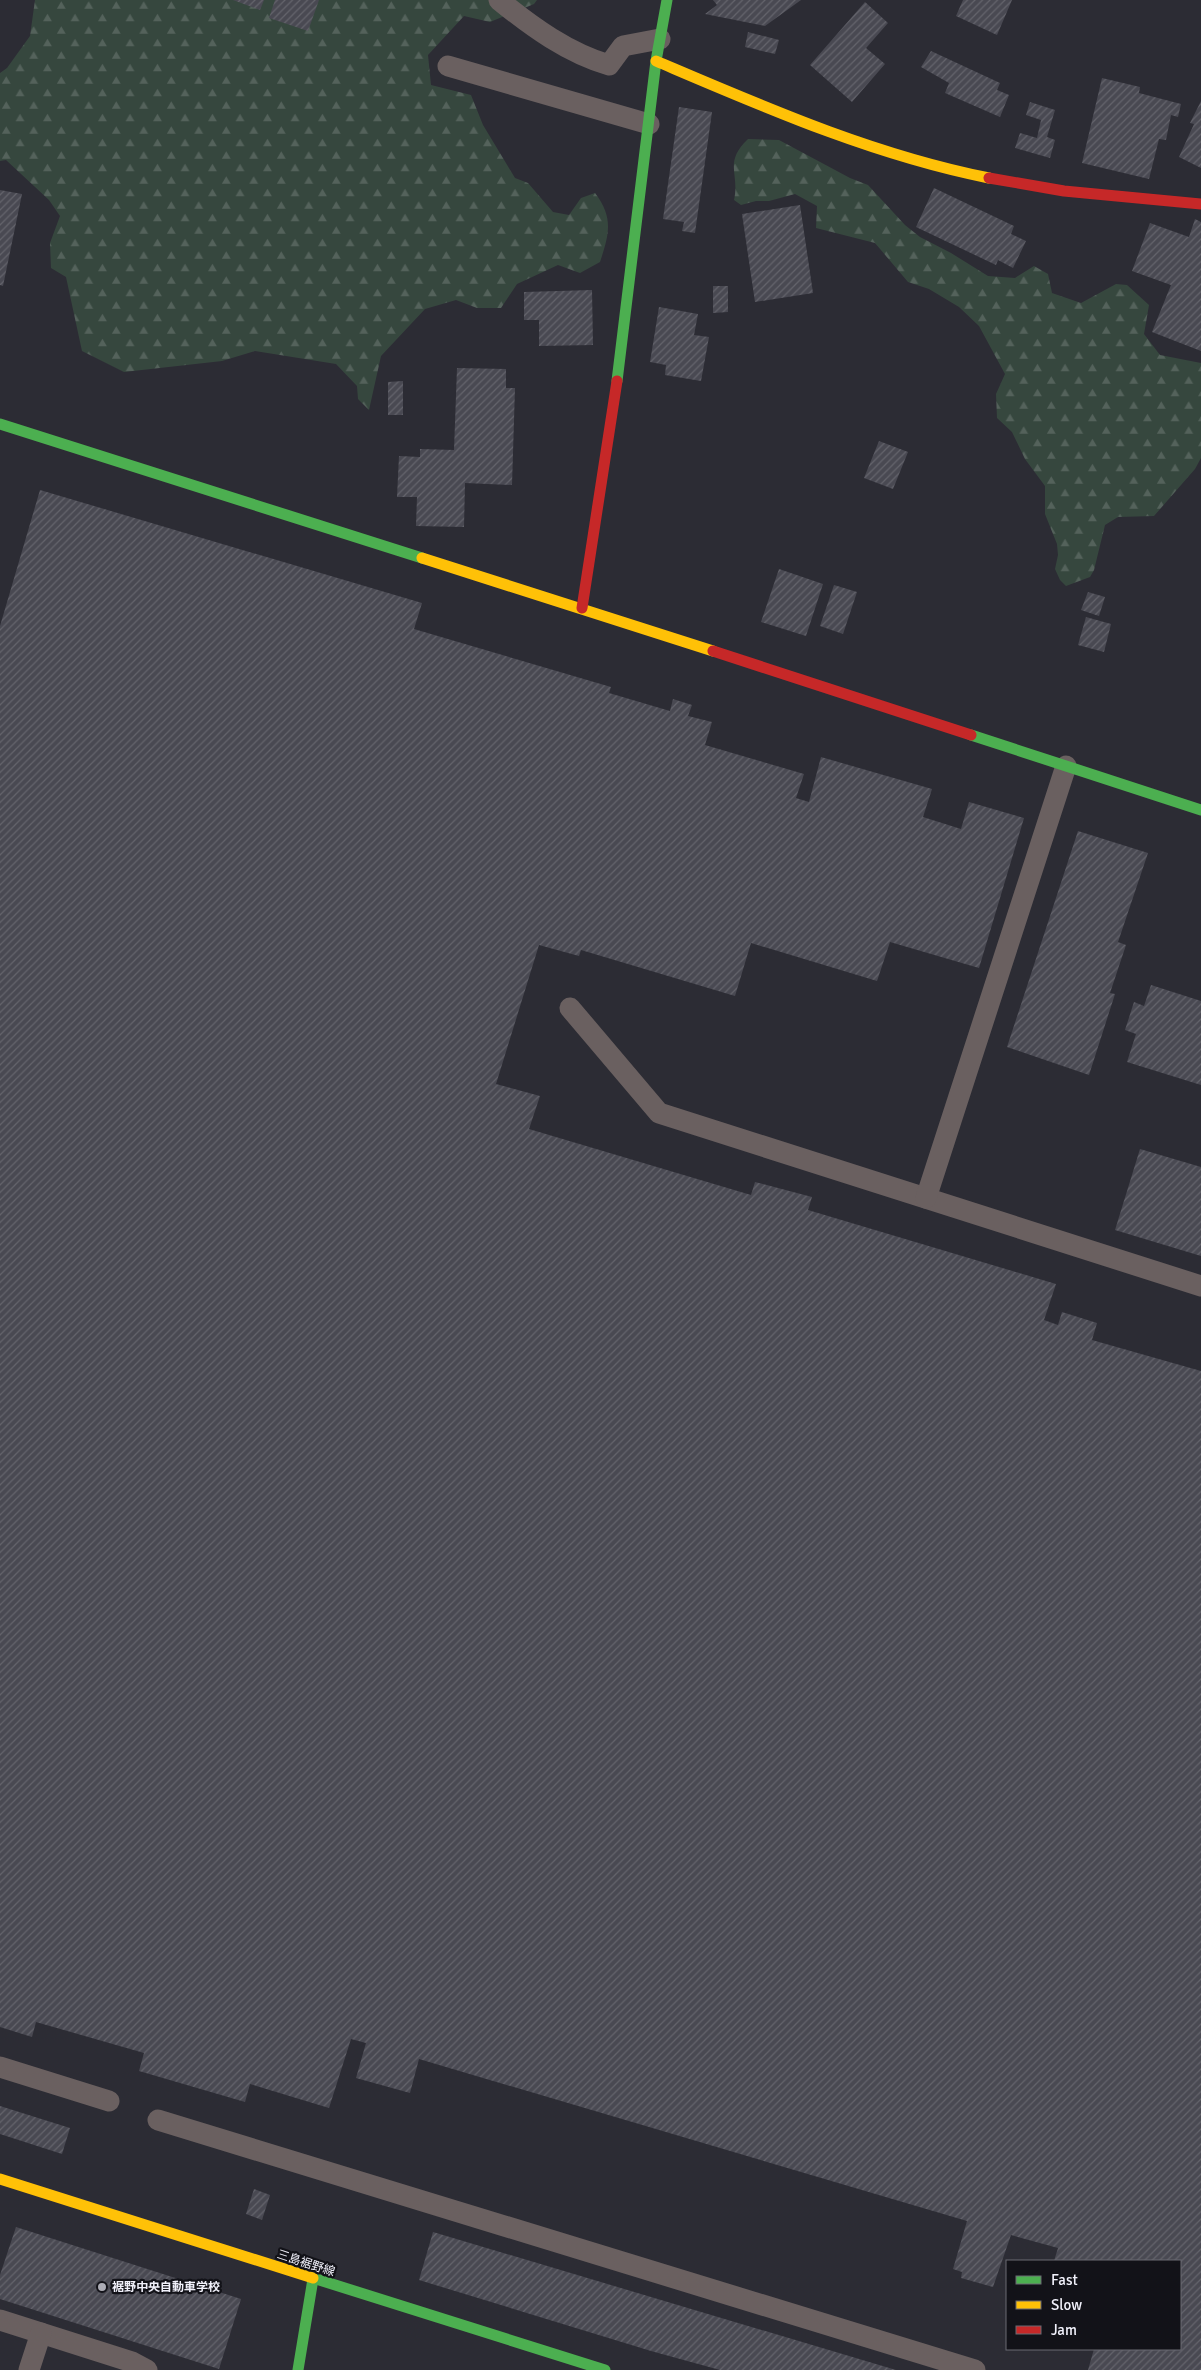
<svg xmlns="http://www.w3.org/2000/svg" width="1201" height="2370" font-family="Signika,'Noto Sans JP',sans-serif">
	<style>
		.forest { fill: url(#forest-firs) }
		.building { fill: url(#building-hatch) }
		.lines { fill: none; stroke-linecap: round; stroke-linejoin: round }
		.lane { stroke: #6a6060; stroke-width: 21 }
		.fast { stroke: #4caf50; stroke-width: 11 }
		.slow { stroke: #ffc107; stroke-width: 11 }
		.jam { stroke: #c62828; stroke-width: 11 }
		.poi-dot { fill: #acacb5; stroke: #121218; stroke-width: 2 }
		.labels { text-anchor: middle; stroke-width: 4.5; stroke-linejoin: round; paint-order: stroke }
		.street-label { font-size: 12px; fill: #f1f1fb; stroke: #121218 }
		.poi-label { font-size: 12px; font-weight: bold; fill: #f1f1fb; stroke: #121218; text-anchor: start }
	</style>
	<defs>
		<pattern id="forest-firs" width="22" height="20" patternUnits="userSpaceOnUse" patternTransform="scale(1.25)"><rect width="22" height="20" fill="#36473e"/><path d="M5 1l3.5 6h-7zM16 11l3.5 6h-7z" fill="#54625b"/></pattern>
		<pattern id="building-hatch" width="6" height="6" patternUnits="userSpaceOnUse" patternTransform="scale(1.25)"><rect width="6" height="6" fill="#494952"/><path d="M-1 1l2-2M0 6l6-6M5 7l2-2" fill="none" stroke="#64646c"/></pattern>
	</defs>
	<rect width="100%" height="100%" fill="#2c2c34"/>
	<!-- forest -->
	<g class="forest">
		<path d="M35,0H537L534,4L490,22L464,16L428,55L431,85L471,95L483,125L515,178L528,183L553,212L569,215L581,198L595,193C614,218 609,234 600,262L580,273L558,265L517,284L501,308H477L456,300L425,309L381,356L369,410L358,399L357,386L336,364L255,351L222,361L124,372L82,351L66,277L51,268L50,243L60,216L49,200L6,160L0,161V73L7,68L30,36Z"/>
		<path d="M748,139L779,140L850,178L868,185L905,225L920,237L951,253L988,276L1015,278L1034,266L1048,274L1052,293L1081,303L1116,284L1127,285L1149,305L1144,334L1160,355L1201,363V458L1195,469L1154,516L1118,517L1105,525L1094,570L1090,577L1066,586L1060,580L1055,569L1058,555L1057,544L1045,514V486L1025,459L1012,432L997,418L996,394L1005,374L979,326L959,307L929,289L908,282L875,243L816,228L817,206L795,194L769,201H756L741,205L734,200C740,173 723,163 748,139Z"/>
	</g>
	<!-- building -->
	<g class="building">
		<path d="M233,0H264L260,10Z"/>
		<path d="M275,0H319L308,31L269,18Z"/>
		<path d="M713,0H801L765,26L705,14L717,5Z"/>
		<path d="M963,0H1012L997,35L956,16Z"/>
		<path d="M865,2L888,23L866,48L885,64L852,102L810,65Z"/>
		<path d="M748,32L779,40L775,54L745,47Z"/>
		<path d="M931,51L1000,83L997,90L1009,95L1000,117L945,93L949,83L921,67Z"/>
		<path d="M1102,78L1140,87L1139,93L1181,104L1178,117L1171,115L1166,140L1159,139L1149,179L1082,163Z"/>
		<path d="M1201,101V168L1179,157L1194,124L1190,123Z"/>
		<path d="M1030,102L1055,110L1047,137L1055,140L1050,158L1015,148L1020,133L1037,138L1041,120L1026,115Z"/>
		<path d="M679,107L712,112L695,233L682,231L684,222L663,219Z"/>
		<path d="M934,188L1014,226L1011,234L1026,241L1013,268L998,260L996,265L916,227Z"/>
		<path d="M0,190L22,194L3,286L0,285Z"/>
		<path d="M800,205L813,293L755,302L742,214Z"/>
		<path d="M1195,219L1201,222V351L1152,332L1171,285L1132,271L1150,223L1189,237Z"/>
		<path d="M713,286H728V312L713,313Z"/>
		<path d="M592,290L593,345L539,346V320H524V292Z"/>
		<path d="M659,307L698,314L694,335L709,337L701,381L665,375L666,365L650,362Z"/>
		<path d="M457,368L506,369V388H515L512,485L465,483L464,527L416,526L417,497H397L399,456L420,457V449L454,450Z"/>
		<path d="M403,381V415H388V382Z"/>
		<path d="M879,441L908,452L893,489L864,478Z"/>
		<path d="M40,490L422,603L414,629L611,687L609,693L670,711L673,699L692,705L688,716L712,722L705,745L804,774L796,798L809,802L821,757L932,789L923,817L961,829L969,802L1024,818L979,968L890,942L877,981L751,943L735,996L581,950L579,956L539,945L496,1084L540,1096L529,1129L751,1195L755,1182L812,1197L808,1210L1056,1284L1044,1320L1058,1325L1062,1312L1097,1323L1092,1340L1201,1371V2370H1088L1094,2349H1180V2261H1054L1058,2248L1011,2235L993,2287L961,2278L962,2272L953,2269L967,2221L419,2059L410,2093L356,2078L366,2043L351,2039L329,2108L250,2084L245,2102L139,2071L144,2053L36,2022L32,2037L0,2027V626Z"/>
		<path d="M779,569L823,584L806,636L761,622Z"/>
		<path d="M834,585L857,592L843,634L820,626Z"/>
		<path d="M1088,592L1105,597L1099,616L1081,610Z"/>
		<path d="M1086,617L1111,624L1104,652L1078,645Z"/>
		<path d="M1078,831L1148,853L1118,942L1126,945L1110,993L1115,994L1089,1075L1007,1047Z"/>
		<path d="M1151,985L1201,1001V1085L1127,1062L1136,1034L1125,1030L1134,1002L1144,1006Z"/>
		<path d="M1140,1149L1201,1167V1256L1115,1230Z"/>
		<path d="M0,2106L70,2128L62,2154L0,2134Z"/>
		<path d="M254,2189L270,2195L262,2220L246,2214Z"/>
		<path d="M16,2227L241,2299L219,2369L0,2299V2275Z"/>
		<path d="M433,2232L896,2370H720L651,2351L419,2280Z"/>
	</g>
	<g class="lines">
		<!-- lane -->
		<g class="lane">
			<path d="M499,0C532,27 568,53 609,65L623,46L660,39"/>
			<path d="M448,66L649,124"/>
			<path d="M570,1008L659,1113L1201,1286"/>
			<path d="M926,1198L1066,766"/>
			<path d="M0,2067L109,2101"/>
			<path d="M158,2120L975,2370"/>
			<path d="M0,2320L132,2362L147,2370"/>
			<path d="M29,2370L41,2333"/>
		</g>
		<!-- fast -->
		<g class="fast">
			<path d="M617,381L656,61L667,0"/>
			<path d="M0,424L422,558"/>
			<path d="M971,735L1201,810"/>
			<path d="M313,2278L605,2370"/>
			<path d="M298,2370L313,2279"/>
		</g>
		<!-- slow -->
		<g class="slow">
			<path d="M656,61C764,107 873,155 989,178"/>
			<path d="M422,558L713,651"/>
			<path d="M0,2179L313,2278"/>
		</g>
		<!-- jam -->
		<g class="jam">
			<path d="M989,178L1064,191L1201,204"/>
			<path d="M582,608L617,381"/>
			<path d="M713,651L971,735"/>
		</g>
	</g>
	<!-- markers -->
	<circle class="poi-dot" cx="102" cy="2287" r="5"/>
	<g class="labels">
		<!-- street labels -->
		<g class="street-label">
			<text transform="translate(306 2263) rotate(18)" y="4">三島裾野線</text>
		</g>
		<!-- poi labels -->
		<g class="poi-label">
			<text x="112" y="2291">裾野中央自動車学校</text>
		</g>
	</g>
	<!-- legend -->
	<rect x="1006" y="2260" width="175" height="90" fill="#121218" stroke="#6b6b73"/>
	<rect x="1016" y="2276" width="25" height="8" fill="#4caf50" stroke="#6b6b73"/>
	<text x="1051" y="2285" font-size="15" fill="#f1f1fb">Fast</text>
	<rect x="1016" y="2301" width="25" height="8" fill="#ffc107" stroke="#6b6b73"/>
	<text x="1051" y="2310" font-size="15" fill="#f1f1fb">Slow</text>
	<rect x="1016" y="2326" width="25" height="8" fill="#c62828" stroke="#6b6b73"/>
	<text x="1051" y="2335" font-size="15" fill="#f1f1fb">Jam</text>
</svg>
